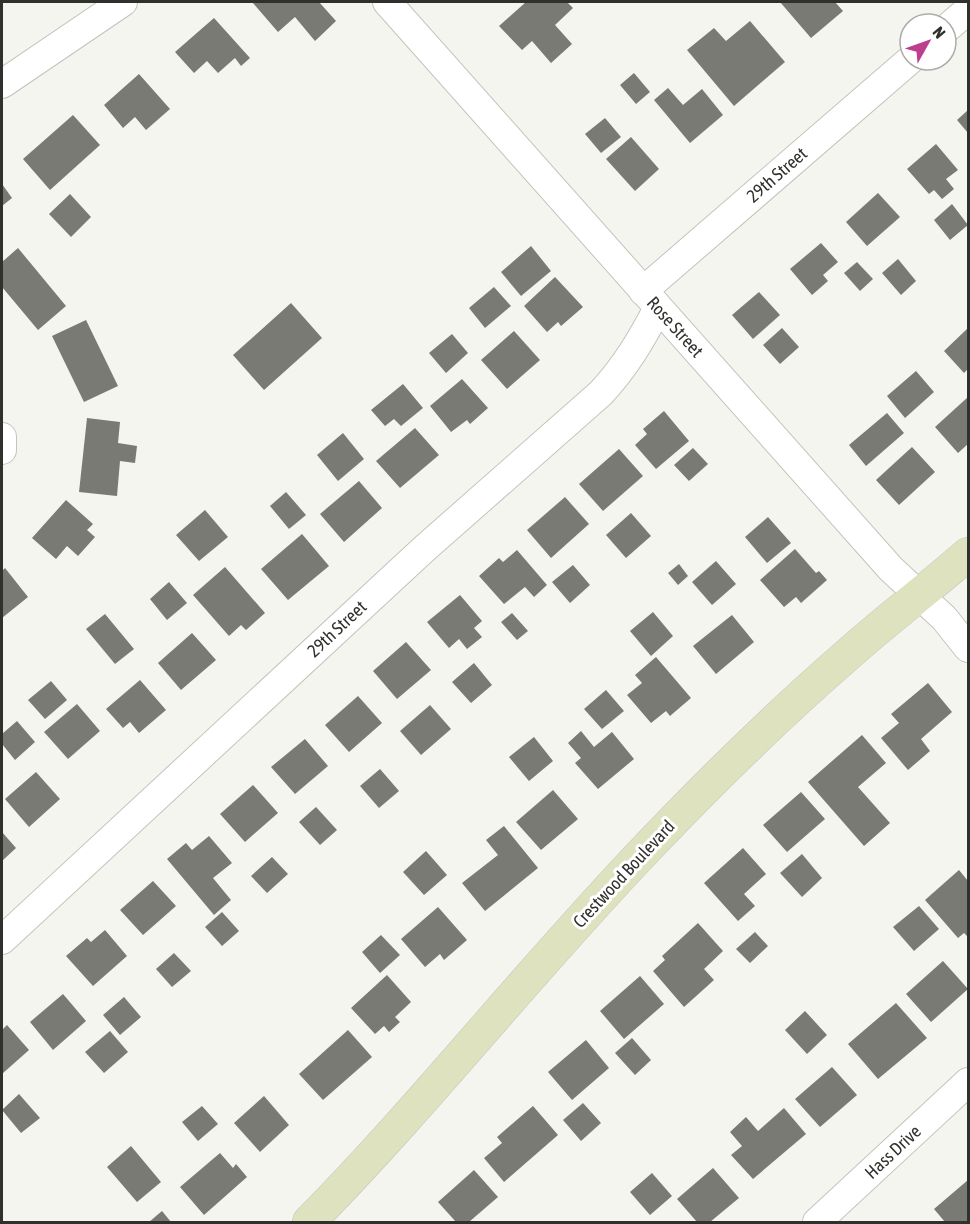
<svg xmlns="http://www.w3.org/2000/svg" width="970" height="1224" font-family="'Asap Condensed',sans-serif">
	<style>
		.building { fill: #797a73 }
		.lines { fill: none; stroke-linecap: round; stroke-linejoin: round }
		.street-casing { stroke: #c3c4bd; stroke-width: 30 }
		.secondary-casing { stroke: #c3c4bd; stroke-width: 34 }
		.street { stroke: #fff; stroke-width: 28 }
		.secondary { stroke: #dee2bf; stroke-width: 33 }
		.labels { text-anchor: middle; stroke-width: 6; stroke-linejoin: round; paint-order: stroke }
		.street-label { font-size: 18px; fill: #30302d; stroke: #fff }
	</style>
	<rect width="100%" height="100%" fill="#f4f5ee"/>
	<!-- building -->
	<g class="building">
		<path d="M252,2H319L336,21L315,41L295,17L278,32Z"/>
		<path d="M526,2H567L573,8L555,25L572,44L551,63L532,41L522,50L499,26Z"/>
		<path d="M780,2H835L843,11L811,38Z"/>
		<path d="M214,18L250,58L241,66L235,58L218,73L207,61L194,73L175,52Z"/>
		<path d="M750,21L785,62L734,106L687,50L714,28L726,41Z"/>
		<path d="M634,73L650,92L636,104L620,85Z"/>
		<path d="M139,74L170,109L146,130L135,117L123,128L104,105Z"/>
		<path d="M668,88L683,105L702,89L723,115L690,143L654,100Z"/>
		<path d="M968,110V133L957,120Z"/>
		<path d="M73,115L100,145L50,190L23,159Z"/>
		<path d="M605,118L621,137L601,153L585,134Z"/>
		<path d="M631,137L659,169L635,191L606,159Z"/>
		<path d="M936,144L958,170L946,179L954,189L942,199L934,190L929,194L907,169Z"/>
		<path d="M2,184L12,198L2,206Z"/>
		<path d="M878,193L900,217L867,246L846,222Z"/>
		<path d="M70,194L91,217L71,237L49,214Z"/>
		<path d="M952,204L968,225L950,240L934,220Z"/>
		<path d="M821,243L838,262L823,275L828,281L812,295L790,269Z"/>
		<path d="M531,246L551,271L521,296L501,272Z"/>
		<path d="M18,248L66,306L38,330L2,287V262Z"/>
		<path d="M898,259L916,281L901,295L882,273Z"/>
		<path d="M857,262L873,279L860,291L844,273Z"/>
		<path d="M555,277L583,307L561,326L558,322L547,332L524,306Z"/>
		<path d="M494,287L511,306L485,328L469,308Z"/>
		<path d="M759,292L780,315L753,339L732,315Z"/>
		<path d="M291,303L322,338L264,390L233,355Z"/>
		<path d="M86,320L118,386L84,402L52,336Z"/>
		<path d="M782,328L799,347L780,364L763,345Z"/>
		<path d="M968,328V369L964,373L944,351Z"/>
		<path d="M514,331L540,360L507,389L481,360Z"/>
		<path d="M452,334L468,353L446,373L429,353Z"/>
		<path d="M916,371L934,392L905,418L887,396Z"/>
		<path d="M462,379L488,408L470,424L467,420L451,432L430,406Z"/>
		<path d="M403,384L423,408L401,426L394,419L385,426L371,410Z"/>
		<path d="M968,397V444L958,453L935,427Z"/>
		<path d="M664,411L689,441L656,469L635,445L647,434L643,429Z"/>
		<path d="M887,413L904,433L866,466L849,445Z"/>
		<path d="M87,418L120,422L118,443L137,446L135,463L120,461L117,496L79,492Z"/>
		<path d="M415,428L439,455L400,488L376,461Z"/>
		<path d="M343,433L364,459L338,481L317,455Z"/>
		<path d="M912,447L935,472L899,505L876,480Z"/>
		<path d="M693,448L708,464L689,481L674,465Z"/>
		<path d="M619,449L643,476L603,511L579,484Z"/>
		<path d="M359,481L382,508L344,542L320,514Z"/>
		<path d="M286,492L306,515L289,529L270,506Z"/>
		<path d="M565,497L589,524L551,558L527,530Z"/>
		<path d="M66,500L93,524L87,530L95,537L78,556L67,546L56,559L32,538Z"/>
		<path d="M205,510L228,537L199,561L176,535Z"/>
		<path d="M631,513L651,536L626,558L606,535Z"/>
		<path d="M768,517L791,543L767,563L745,537Z"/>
		<path d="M302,534L329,566L288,600L261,569Z"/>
		<path d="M795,549L816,573L819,571L827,580L801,603L796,597L784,607L760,580Z"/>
		<path d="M517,550L547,585L534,597L525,587L504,604L479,576L499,558L503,562Z"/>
		<path d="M716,561L736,584L712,605L692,582Z"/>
		<path d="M679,564L688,576L678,585L668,573Z"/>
		<path d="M573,565L590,585L570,603L552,582Z"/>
		<path d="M225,567L265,613L246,630L241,625L229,636L193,595Z"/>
		<path d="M5,568L28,597L2,618V571Z"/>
		<path d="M169,582L187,603L167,620L150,599Z"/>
		<path d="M460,595L482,621L474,628L482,637L467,649L459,639L449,648L427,622Z"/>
		<path d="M653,612L673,636L651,656L630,631Z"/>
		<path d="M512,613L528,631L517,640L501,622Z"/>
		<path d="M105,614L134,649L115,664L86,629Z"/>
		<path d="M732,615L754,642L716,674L693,646Z"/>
		<path d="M192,633L216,660L181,690L158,663Z"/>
		<path d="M406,642L431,670L397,699L373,671Z"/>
		<path d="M656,657L691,698L670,716L666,711L651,723L627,695L642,683L635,675Z"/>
		<path d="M474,663L492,685L471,703L452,682Z"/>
		<path d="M140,680L166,710L139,733L130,722L123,728L106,709Z"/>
		<path d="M51,681L67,700L45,719L28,700Z"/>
		<path d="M928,683L952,712L921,739L930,751L908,770L881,738L899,723L891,714Z"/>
		<path d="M606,690L624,711L602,729L584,709Z"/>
		<path d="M358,696L382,723L349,752L325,725Z"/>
		<path d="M77,704L100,731L68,759L44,732Z"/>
		<path d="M430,705L451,729L421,755L400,731Z"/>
		<path d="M17,721L35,742L15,760L2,744V734Z"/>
		<path d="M581,731L594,747L612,732L634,759L598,789L575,763L581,758L568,743Z"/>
		<path d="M862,735L886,763L858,787L890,823L864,846L808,782Z"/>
		<path d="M534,737L553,761L529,781L509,757Z"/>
		<path d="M305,739L328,766L295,794L271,767Z"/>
		<path d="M380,769L399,791L379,808L360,786Z"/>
		<path d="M36,772L60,799L29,827L5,799Z"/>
		<path d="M253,785L278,813L245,842L220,814Z"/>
		<path d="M553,790L578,819L541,850L516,822Z"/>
		<path d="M801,792L825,819L787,852L763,825Z"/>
		<path d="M316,807L337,830L320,845L299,822Z"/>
		<path d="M504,826L538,868L485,911L462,883L498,855L486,840Z"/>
		<path d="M2,832L16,848L2,861Z"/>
		<path d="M209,836L232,863L213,878L231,900L214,915L167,859L186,843L192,850Z"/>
		<path d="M743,848L766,874L744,894L755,906L738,921L704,883Z"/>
		<path d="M426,851L447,875L424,895L403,872Z"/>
		<path d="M802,854L822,878L802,897L780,873Z"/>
		<path d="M272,857L288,874L267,893L251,876Z"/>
		<path d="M959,870L968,881V937L964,933L958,938L925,900Z"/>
		<path d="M153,881L176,906L143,935L120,910Z"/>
		<path d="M919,906L939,929L914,951L893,927Z"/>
		<path d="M438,907L467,940L444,960L440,954L425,967L401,939Z"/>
		<path d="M222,912L239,931L222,946L205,927Z"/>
		<path d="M698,923L723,951L704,969L714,980L684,1007L653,971L665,960L662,956Z"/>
		<path d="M105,930L127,956L93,986L66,956L87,938L91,942Z"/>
		<path d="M755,932L768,946L750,963L736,949Z"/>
		<path d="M381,935L400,955L380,973L362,952Z"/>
		<path d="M174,953L191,971L172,987L156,969Z"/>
		<path d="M943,961L968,989L931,1022L906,994Z"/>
		<path d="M387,975L411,1002L395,1017L400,1022L389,1032L384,1026L375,1034L351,1008Z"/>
		<path d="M640,976L664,1004L624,1039L600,1011Z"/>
		<path d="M63,994L86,1021L53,1050L30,1022Z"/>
		<path d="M124,997L141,1017L120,1035L103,1015Z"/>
		<path d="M896,1003L927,1038L878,1079L848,1044Z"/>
		<path d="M805,1011L827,1035L807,1054L785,1030Z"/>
		<path d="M7,1025L29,1050L2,1074V1030Z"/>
		<path d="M348,1030L372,1057L323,1100L299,1074Z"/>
		<path d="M110,1031L128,1052L104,1073L85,1052Z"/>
		<path d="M632,1038L651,1060L635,1075L615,1053Z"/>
		<path d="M586,1040L609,1068L572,1100L548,1072Z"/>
		<path d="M832,1067L857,1095L820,1127L795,1099Z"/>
		<path d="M19,1094L40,1118L21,1133L2,1110Z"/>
		<path d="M264,1096L289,1125L260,1152L234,1123Z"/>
		<path d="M583,1103L601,1123L581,1141L563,1120Z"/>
		<path d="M202,1106L218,1124L198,1141L182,1122Z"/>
		<path d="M533,1106L558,1135L504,1182L484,1158L502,1143L497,1137Z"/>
		<path d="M784,1108L806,1134L753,1179L731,1155L742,1146L730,1132L746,1117L758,1131Z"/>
		<path d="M131,1146L161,1182L137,1202L107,1167Z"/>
		<path d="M220,1153L233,1168L236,1164L247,1177L204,1215L180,1187Z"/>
		<path d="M713,1168L739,1198L710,1222H697L677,1199Z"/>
		<path d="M474,1170L498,1197L469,1222H456L438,1202Z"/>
		<path d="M652,1173L672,1196L650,1215L630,1192Z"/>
		<path d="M968,1180V1222H945L934,1209Z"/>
		<path d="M162,1211L171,1222H149Z"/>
	</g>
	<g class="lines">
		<defs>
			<g id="street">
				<path d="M387,2L891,569L944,618L968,648"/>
				<path d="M946,29L968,10"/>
				<path d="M2,84L123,2"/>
				<path d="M643,291L910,60"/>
				<path d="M2,437V450"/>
				<path d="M2,940L424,549L601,393C626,366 641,340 658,308"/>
				<path d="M817,1222L968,1082"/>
			</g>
			<path id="secondary" d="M309,1222C427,1102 531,969 648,847C711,781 776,717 845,657C885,621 928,589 968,554"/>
		</defs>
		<!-- street casing -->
		<use href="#street" class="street-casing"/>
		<!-- secondary casing -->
		<use href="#secondary" class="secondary-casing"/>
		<!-- street -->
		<use href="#street" class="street"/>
		<!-- secondary -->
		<use href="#secondary" class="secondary"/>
	</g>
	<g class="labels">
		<!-- street labels -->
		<g class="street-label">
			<text transform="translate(777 175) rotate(-41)" y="6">29th Street</text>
			<text transform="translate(675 327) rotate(48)" y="6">Rose Street</text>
			<text transform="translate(337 629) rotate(-43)" y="6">29th Street</text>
			<text transform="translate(624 874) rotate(-47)" y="6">Crestwood Boulevard</text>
			<text transform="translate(893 1152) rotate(-43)" y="6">Hass Drive</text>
		</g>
	</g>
	<!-- border -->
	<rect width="970" height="1224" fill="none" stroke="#30302d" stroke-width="6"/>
	<!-- north arrow -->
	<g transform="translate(928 42) rotate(50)"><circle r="28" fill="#ffffff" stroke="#acacab" stroke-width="1.5"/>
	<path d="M0-4.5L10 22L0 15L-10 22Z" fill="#bc3e8d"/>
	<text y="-9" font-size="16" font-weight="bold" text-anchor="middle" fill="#30302d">N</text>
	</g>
</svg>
